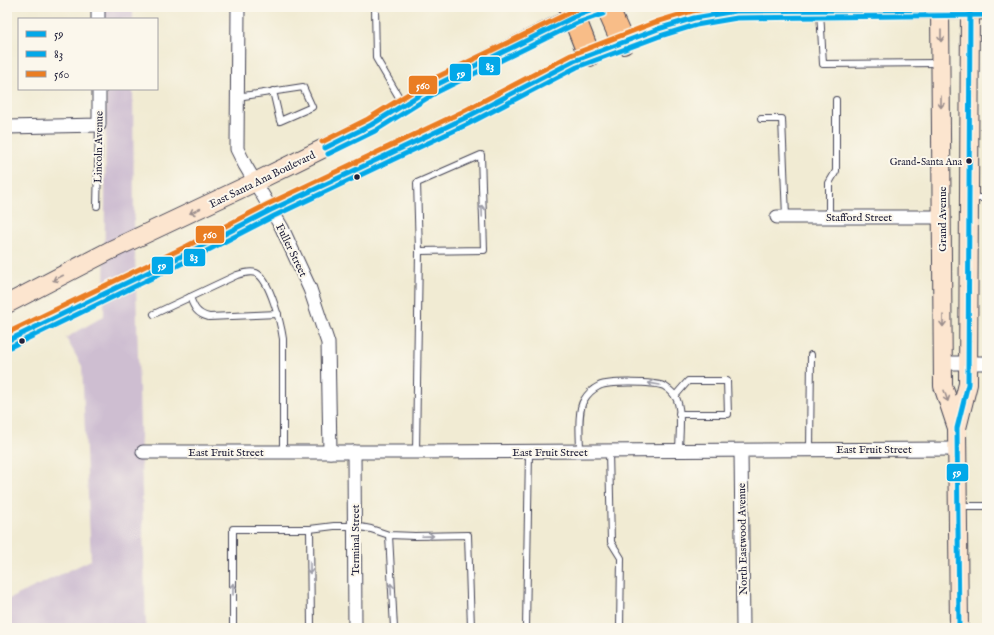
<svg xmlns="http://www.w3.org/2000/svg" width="994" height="635" font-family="'IM FELL English',serif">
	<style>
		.industrial { fill: #cebed1 }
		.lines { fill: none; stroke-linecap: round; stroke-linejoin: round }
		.service-casing { stroke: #414052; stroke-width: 8 }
		.minor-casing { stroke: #414052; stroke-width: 15 }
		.secondary-casing { stroke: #414052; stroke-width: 20 }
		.motorway-casing { stroke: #414052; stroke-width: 24 }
		.path { stroke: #414052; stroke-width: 2.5; stroke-dasharray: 1 3; stroke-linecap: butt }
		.service { stroke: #fff; stroke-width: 6 }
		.minor { stroke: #fff; stroke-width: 13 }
		.secondary { stroke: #fce5cf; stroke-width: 18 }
		.motorway { stroke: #f8bd88; stroke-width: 22 }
		.bus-1-casing { stroke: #fbf7ec; stroke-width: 8 }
		.bus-2-casing { stroke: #fbf7ec; stroke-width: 8 }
		.bus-3-casing { stroke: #fbf7ec; stroke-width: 8 }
		.bus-1 { stroke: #02a8e9; stroke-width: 5 }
		.bus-2 { stroke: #02a8e9; stroke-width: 5 }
		.bus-3 { stroke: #ea7d22; stroke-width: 5 }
		.oneway { stroke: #9a8d8c }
		.oneway2 { stroke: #9c9ca7 }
		.bus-dot { fill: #22223b; stroke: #fbf7ec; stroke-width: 1.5 }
		.labels { text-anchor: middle; stroke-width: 4; stroke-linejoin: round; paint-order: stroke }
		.bus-label { font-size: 10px; fill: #22223b; stroke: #fbf7ec; text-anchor: end }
		.street-label { font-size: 11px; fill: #22223b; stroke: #fbf7ec }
		.line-badge { stroke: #fbf7ec; stroke-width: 1.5 }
		.badge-label { font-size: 11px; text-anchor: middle; font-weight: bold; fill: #fff }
	</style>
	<rect width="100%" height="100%" fill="#fbf7ec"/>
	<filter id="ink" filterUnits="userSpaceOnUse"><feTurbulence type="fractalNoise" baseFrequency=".025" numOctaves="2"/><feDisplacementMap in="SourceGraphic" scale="8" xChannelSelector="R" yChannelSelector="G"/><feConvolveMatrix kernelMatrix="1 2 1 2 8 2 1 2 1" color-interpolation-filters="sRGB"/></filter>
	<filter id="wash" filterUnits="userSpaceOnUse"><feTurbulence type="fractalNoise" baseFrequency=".012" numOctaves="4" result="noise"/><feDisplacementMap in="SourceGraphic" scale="16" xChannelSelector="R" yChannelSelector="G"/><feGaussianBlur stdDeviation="0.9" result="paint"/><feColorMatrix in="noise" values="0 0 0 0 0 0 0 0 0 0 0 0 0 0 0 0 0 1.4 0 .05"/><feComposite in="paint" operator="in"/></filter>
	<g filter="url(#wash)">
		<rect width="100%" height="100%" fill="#f1ebd3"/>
		<!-- industrial -->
		<g class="industrial">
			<rect x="105" y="7" width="28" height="12"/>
			<path d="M106,89H133L134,219L146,628H7V600L91,560L82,366L66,338L104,316Z"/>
		</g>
	</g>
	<g filter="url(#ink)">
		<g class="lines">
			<defs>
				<g id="service">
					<path d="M375,7L376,58L403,104"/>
					<path d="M820,11L823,64L939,63"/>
					<path d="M237,97L303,87L312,107L280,121L273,91"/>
					<path d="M761,119H782L786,217"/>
					<path d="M971,198H987"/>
					<path d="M97,206L99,125"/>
					<path d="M829,217V183L836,171V100"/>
					<path d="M190,297C194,308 197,314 209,317L278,314"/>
					<path d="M154,314L237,275C243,273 251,271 256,273C270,279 281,325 283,339V452"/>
					<path d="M675,396L688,381H727L728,414H679"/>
					<path d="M810,450L811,355"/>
					<path d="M580,451C580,438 577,411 584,400C588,393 593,389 599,386C610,381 653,382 664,386C667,388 673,393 675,396C683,408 679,437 679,451"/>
					<path d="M609,451L611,542L621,558L620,628"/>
					<path d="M416,452L419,251L484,250L481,155L417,183L419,251"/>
					<path d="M959,506H987"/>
					<path d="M310,529L311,628"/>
					<path d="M389,535L394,628"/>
					<path d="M233,628V529H310L334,526H355L371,529L389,535L415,536L468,535L471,628"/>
					<path d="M526,628L529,452"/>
				</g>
				<g id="minor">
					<path d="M98,7V19"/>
					<path d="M238,7L237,149L245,165L282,228L310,289L328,343L330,452"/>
					<path d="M7,127L99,125V89"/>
					<path d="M777,217H942"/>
					<path d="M943,363H987"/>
					<path d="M741,451L743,628"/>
					<path d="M143,452H416L957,449"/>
					<path d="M354,452L355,628"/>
				</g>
				<g id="secondary">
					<path d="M940,7L943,386L957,428"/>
					<path d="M7,304L111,250L255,182L371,125L434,86L574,17L601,7"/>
					<path d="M7,341L190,252L271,210L465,118L574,61L658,29L694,18L736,11L970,9"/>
					<path d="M959,628L957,428L968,384L970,7"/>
				</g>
				<g id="motorway">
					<path d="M570,7L589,55"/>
					<path d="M607,7L623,43"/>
					<path d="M970,9L987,8"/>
				</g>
			</defs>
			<!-- service casing -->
			<use href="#service" class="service-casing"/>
			<!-- minor casing -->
			<use href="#minor" class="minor-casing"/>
			<!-- secondary casing -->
			<use href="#secondary" class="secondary-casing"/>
			<!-- motorway casing -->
			<use href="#motorway" class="motorway-casing"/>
			<!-- path -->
			<path class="path" d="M7,279L9,283"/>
			<!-- service -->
			<use href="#service" class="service"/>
			<!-- minor -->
			<use href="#minor" class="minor"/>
			<!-- secondary -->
			<use href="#secondary" class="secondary"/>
			<!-- motorway -->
			<use href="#motorway" class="motorway"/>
			<defs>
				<g id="bus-1">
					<path d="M325,148L371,125L434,86L574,17L601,7"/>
					<path d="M7,341L190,252L271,210L465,118L574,61L658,29L694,18L736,11L970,9"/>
					<path d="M959,628L957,428L968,384L970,7"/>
				</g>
				<g id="bus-2">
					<path d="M328,154L375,131L437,92L577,23L603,14"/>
					<path d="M10,347L193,258L274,216L468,124L577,67L660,36L696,25L737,18L987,15"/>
				</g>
				<g id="bus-3">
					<path d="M322,142L368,119L431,80L581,7"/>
					<path d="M7,333L187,246L268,204L462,112L571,55L656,22L692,11L717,7"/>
				</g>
			</defs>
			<!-- bus-1 casing -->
			<use href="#bus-1" class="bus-1-casing"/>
			<!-- bus-2 casing -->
			<use href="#bus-2" class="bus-2-casing"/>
			<!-- bus-3 casing -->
			<use href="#bus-3" class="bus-3-casing"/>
			<!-- bus-1 -->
			<use href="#bus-1" class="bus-1"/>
			<!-- bus-2 -->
			<use href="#bus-2" class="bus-2"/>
			<!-- bus-3 -->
			<use href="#bus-3" class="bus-3"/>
		</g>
		<!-- one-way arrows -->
		<defs><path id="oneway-shaft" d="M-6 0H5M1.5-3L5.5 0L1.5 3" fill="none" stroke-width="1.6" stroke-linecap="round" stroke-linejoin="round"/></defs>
		<g class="oneway">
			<use href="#oneway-shaft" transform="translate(941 36) rotate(90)"/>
			<use href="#oneway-shaft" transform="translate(941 102) rotate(90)"/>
			<use href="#oneway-shaft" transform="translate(195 211) rotate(155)"/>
			<use href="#oneway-shaft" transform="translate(58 278) rotate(153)"/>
			<use href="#oneway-shaft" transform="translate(943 321) rotate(90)"/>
			<use href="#oneway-shaft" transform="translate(946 396) rotate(71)"/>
		</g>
		<g class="oneway2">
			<use href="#oneway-shaft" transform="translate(482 211) rotate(-92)"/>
			<use href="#oneway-shaft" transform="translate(654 384) rotate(-170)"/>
			<use href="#oneway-shaft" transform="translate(428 536) rotate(-2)"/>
			<use href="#oneway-shaft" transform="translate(310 568) rotate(90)"/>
			<use href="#oneway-shaft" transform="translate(233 589) rotate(-90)"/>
			<use href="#oneway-shaft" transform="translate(391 589) rotate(-93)"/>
		</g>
	</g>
	<!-- markers -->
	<g class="bus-dot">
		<circle cx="969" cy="161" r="3.5"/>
		<circle cx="357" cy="177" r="3.5"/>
		<circle cx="22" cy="341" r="3.5"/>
	</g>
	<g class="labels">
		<!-- bus labels -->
		<g class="bus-label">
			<text x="962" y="165">Grand-Santa Ana</text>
		</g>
		<!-- street labels -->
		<g class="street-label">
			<text transform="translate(98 147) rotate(-89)" y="4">Lincoln Avenue</text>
			<text transform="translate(262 179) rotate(-26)" y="4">East Santa Ana Boulevard</text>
			<text x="859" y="221">Stafford Street</text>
			<text transform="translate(942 219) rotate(-90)" y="4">Grand Avenue</text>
			<text transform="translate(292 250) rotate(64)" y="4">Fuller Street</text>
			<text x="874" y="453">East Fruit Street</text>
			<text x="226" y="456">East Fruit Street</text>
			<text x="550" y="456">East Fruit Street</text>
			<text transform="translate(742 539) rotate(-91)" y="4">North Eastwood Avenue</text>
			<text transform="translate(355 540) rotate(-90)" y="4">Terminal Street</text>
		</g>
	</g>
	<g class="line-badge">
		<rect x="478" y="56" width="23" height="20" rx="4" fill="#02a8e9"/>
		<rect x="449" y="63" width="23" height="19" rx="4" fill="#02a8e9"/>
		<rect x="408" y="75" width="30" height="20" rx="4" fill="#ea7d22"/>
		<rect x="195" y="225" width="30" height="19" rx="4" fill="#ea7d22"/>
		<rect x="183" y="248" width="23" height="19" rx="4" fill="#02a8e9"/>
		<rect x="151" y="256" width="23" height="19" rx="4" fill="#02a8e9"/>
		<rect x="946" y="463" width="23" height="19" rx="4" fill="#02a8e9"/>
	</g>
	<g class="badge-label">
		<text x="490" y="70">83</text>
		<text x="461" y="77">59</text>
		<text x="423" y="89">560</text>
		<text x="210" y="238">560</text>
		<text x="194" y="261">83</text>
		<text x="162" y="269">59</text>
		<text x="957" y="476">59</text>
	</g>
	<!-- margin -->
	<rect width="994" height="635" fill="none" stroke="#fbf7ec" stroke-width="24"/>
	<!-- legend -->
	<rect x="18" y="18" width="140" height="72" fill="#fbf7ec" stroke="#a4a2a5"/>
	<rect x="26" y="31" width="20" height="6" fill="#02a8e9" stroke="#a4a2a5"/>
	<text x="54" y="38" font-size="12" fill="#22223b">59</text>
	<rect x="26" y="51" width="20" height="6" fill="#02a8e9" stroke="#a4a2a5"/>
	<text x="54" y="58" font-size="12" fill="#22223b">83</text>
	<rect x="26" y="71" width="20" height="6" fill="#ea7d22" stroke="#a4a2a5"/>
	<text x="54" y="78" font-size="12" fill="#22223b">560</text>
</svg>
